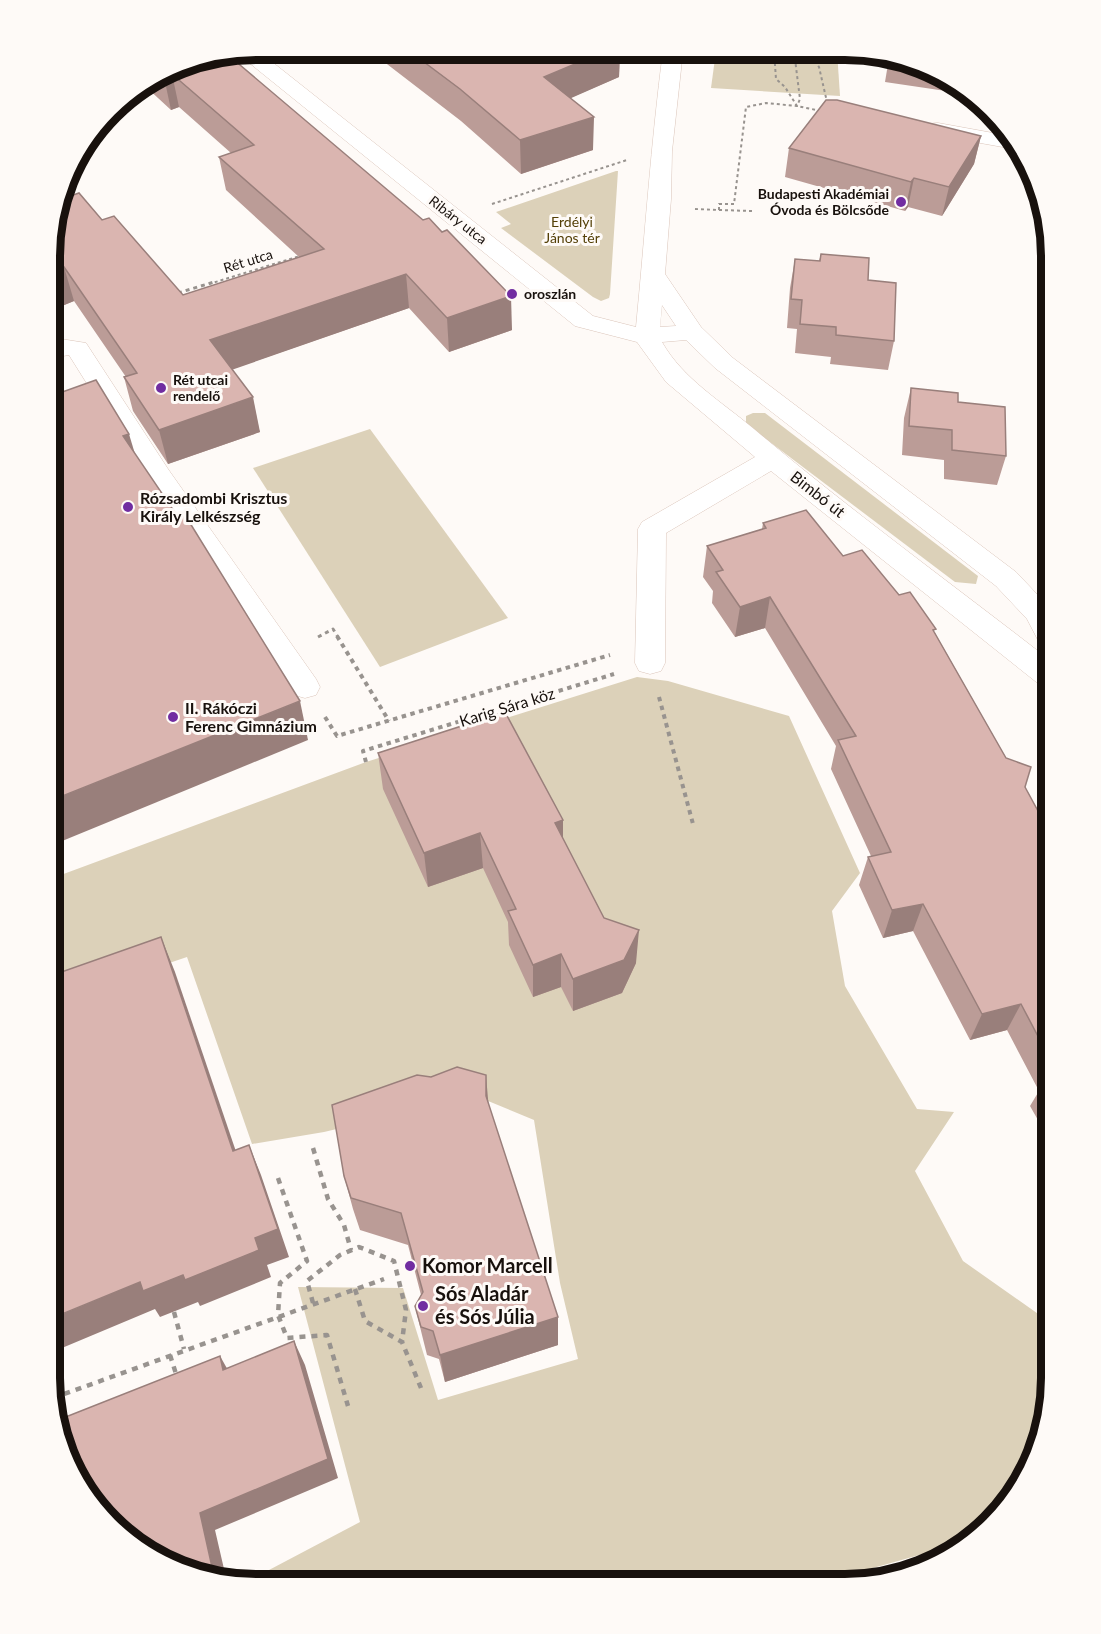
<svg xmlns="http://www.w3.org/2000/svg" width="1101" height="1634" font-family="Lato,sans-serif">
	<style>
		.green { fill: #dcd1b9 }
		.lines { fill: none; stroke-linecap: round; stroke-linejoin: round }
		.minor-casing { stroke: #dbc5ba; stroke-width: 1 }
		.path-far3 { stroke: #98938f; stroke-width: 2; stroke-dasharray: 3 3; stroke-linecap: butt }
		.path-far2 { stroke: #98938f; stroke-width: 3; stroke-dasharray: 4 4; stroke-linecap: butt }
		.path-far1 { stroke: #98938f; stroke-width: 4; stroke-dasharray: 4.5 4.5; stroke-linecap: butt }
		.path { stroke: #98938f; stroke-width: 4.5; stroke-dasharray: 6 6; stroke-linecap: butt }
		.minor { fill: #fff; fill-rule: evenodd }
		.wall { fill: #bb9c97 }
		.shaded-wall { fill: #997f7b }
		.building { fill: #dab5b0; stroke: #997f7b; stroke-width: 1.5 }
		.poi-dot { fill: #712da1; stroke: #fefaf7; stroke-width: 2 }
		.labels { text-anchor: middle; stroke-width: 6; stroke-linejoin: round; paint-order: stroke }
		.far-poi-label { font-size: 14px; font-weight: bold; fill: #18110d; stroke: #fefaf7; text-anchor: start }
		.far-street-label { font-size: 14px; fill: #18110d; stroke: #fefaf7 }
		.far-park-label { font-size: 14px; fill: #533f06; stroke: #fefaf7 }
		.street-label { font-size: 16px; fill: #18110d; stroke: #fefaf7 }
		.poi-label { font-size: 16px; font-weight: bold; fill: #18110d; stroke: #fefaf7; text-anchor: start }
		.near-poi-label { font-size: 20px; font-weight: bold; fill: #18110d; stroke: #fefaf7; text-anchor: start }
		.rim { fill: none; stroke: #18110d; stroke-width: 8 }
	</style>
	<rect width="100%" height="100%" fill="#fefaf7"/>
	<!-- green -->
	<g class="green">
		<path d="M716,51H837L840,96L711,88Z"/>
		<path d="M616,171H618L610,294L609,298L601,301L593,297L501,228L511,224L496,212Z"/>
		<path d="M753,413H765L978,576L976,584L955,582L746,424V416Z"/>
		<path d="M370,429L508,618L380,667L253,468Z"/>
		<path d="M637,677L668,681L789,716L860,873L832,911L845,986L917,1109L954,1112L915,1171L963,1261L1051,1323V1392L1040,1445L1009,1503L955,1545L816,1584L272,1583L269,1570L360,1522L298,1287L403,1288L438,1400L578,1359L560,1283L534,1120L476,1096L324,1132L252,1144L187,957L71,996L50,948V879L366,762Z"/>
	</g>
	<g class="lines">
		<defs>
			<g id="minor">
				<path d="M257,50L593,316L636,327C645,235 651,143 663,51H683L672,151L671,199L665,274L701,327L733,358L1016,572L1051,609V647L1040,644L1027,619L996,586L715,368L686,340L662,342C683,379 722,402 754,429C850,510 952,584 1051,661V688L1040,685L771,471L666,533L665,663L661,671L650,674L639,671L635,663L638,529L642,522L755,457L666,382L637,342L575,326L237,53ZM662,305L676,326L660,327Z"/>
				<path d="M938,123L1004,135L1014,149L930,134L927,129L930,124Z"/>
				<path d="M61,339L86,343L168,469L316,679L320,687L316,695L305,698L294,695L148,481L69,355L51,358V342Z"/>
			</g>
		</defs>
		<!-- minor casing -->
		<use href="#minor" class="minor-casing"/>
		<!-- path-far3 -->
		<g class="path-far3">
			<path d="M774,51L776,79L785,87L797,106L821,111"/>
			<path d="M808,51L819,67L827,102H829"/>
			<path d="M492,204L627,160"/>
			<path d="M695,209L719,210V204H734L746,107L766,103L797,106L800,99L794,51"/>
			<path d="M719,210L752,211"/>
			<path d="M209,284L303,255"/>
		</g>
		<!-- path-far2 -->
		<g class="path-far2">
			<path d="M178,293L214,282"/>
			<path d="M318,637L333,629L338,637"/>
		</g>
		<!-- path-far1 -->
		<g class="path-far1">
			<path d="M337,636L389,721"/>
			<path d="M659,697L693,824"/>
			<path d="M325,717L337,736L610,655"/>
			<path d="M366,762L363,751L614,674"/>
		</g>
		<!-- path -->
		<g class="path">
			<path d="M313,1148L328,1199L344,1225L351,1250"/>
			<path d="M278,1178L307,1261L280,1283L278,1315L287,1338L327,1335L348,1406"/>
			<path d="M355,1289L365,1321L402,1342L421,1388"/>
			<path d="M313,1303L307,1281L340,1255L359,1247L394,1261L406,1310L402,1342"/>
			<path d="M174,1312L184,1349"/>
			<path d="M170,1355L177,1377"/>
			<path d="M53,1398L384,1279"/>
		</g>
		<!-- minor -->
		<use href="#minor" class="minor"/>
	</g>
	<!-- wall -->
	<g class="wall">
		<path d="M370,50L620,51L619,77L570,98L593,150L521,174L461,121L370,51Z"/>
		<path d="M889,58L970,92L973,95L885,82Z"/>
		<path d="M189,61L512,330L449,352L409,308L232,369L260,432L168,464L133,411L124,377H126L74,301L57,308L51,301V229L102,220L183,295L299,257L226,190L219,157L231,153L179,107L171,110L145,86Z"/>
		<path d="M981,136L974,164L942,216L908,207L905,211L785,177L789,148Z"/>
		<path d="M821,254L868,280L894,341L888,370L830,364L831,357L795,353L797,329L787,328L790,288L795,259L819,261Z"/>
		<path d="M1051,283V328L1046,300Z"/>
		<path d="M911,388L958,402L1006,456L997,485L944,479V460L902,455L904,418Z"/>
		<path d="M1051,511V545L1042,538Z"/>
		<path d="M763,523L843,556L899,595L935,633L1006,758L1025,787L1051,835V1143L1030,1106L1039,1091L1007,1030L970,1040L913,931L883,938L859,885L868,857L871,856L831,769L836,746L765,628L735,637L712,603L713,591L703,577L707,546L762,529Z"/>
		<path d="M378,753L563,839L604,918L636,963L622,993L573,1011L561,987L533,997L509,945L508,922L483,868L428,887L383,789Z"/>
		<path d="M488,1103L558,1345L445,1382L439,1359L427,1355L422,1335L415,1306L421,1295L408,1245L360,1230L353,1209L344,1176Z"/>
	</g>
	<!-- shaded-wall -->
	<g class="shaded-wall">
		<path d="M606,51H620L619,77L544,110V77Z"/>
		<path d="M172,74L179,107L171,110L164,77Z"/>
		<path d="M594,117L593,150L521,174L520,140Z"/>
		<path d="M981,136L974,164L942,216L949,187Z"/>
		<path d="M914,178L908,207L905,211L911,182Z"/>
		<path d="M64,267L74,301L57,308L51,290V272Z"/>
		<path d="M406,274L409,308L217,375L210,340Z"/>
		<path d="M511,296L512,330L449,352L447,318Z"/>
		<path d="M253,397L260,432L168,464L159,430Z"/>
		<path d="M129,434L141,474L123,436Z"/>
		<path d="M770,597L765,628L735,637L740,607Z"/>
		<path d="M300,701L308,740L50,846V801Z"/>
		<path d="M563,820V855L555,823Z"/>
		<path d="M480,833L483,868L428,887L424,853Z"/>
		<path d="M923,904L913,931L883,938L892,910Z"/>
		<path d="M639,930L636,963L622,993L573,1011V979Z"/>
		<path d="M161,937L175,972L246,1181L233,1151Z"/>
		<path d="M561,954V987L533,997V965Z"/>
		<path d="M1021,1004L1007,1030L970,1040L982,1014Z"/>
		<path d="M486,1075L489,1111L486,1096Z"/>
		<path d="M249,1145L261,1175L289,1257L267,1265L271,1277L200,1306L198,1302L160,1317L155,1309L50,1353V1319L140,1282L255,1238Z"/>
		<path d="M558,1317V1345L445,1382L440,1355Z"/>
		<path d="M294,1341L305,1365L338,1478L215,1530L227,1582L214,1576L200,1513Z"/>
		<path d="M220,1356L233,1379L223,1370Z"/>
	</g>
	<!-- building -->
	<g class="building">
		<path d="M408,50L606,51L544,77L594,117L520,140L460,89Z"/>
		<path d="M227,54L423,220L429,218L442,232L447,230L511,296L447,318L406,274L210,340L253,397L159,430L124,377L137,373L64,267L51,272V229L62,199L79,193L102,220L114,216L183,295L324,249L219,157L254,145L172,74L164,77L163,76L189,61Z"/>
		<path d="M826,100H837L981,136L949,187L914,178L911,182L789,148Z"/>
		<path d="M821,254L869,258L868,280L896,283L894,341L836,335V327L800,324L802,300L791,299L795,259L820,261Z"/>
		<path d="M96,380L129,434L123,436L178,517L185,515L300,701L50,801L51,396Z"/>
		<path d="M911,388L958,393V402L1005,407L1006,456L952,450V430L909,426Z"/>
		<path d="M806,510L843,556L862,550L899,595L910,592L936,629L933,630L1006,758L1031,767L1025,787L1051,835V1061L1021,1004L982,1014L923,904L892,910L868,857L891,852L838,740L856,736L770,597L740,607L716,572L723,570L707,546L766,528L763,523Z"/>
		<path d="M505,712L563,820L555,823L604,918L639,930L624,960L573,979L561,954L533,965L508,911L516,909L480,833L424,853L378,753Z"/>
		<path d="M161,937L233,1151L249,1145L278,1229L255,1238L259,1250L185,1280L183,1275L143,1291L140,1282L50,1319V1137L60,1134L50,1097V976Z"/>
		<path d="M457,1067L486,1075V1096L558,1317L440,1355L433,1331L421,1327L415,1306L423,1292L401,1213L351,1198L344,1176L332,1105L417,1075L431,1077Z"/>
		<path d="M1051,1079V1092L1045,1081Z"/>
		<path d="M294,1341L328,1459L200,1513L214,1576L131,1542L65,1457L58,1420L220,1356L223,1370Z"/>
	</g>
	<!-- markers -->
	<g class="poi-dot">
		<circle cx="901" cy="202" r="6"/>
		<circle cx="512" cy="294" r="6"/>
		<circle cx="161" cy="388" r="6"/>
		<circle cx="128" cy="507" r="6"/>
		<circle cx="173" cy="717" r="6"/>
		<circle cx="410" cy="1266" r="6"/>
		<circle cx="423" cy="1306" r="6"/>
	</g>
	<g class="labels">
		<!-- far-poi labels -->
		<g class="far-poi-label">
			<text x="889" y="199" text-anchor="end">Budapesti Akadémiai<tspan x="889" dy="16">Óvoda és Bölcsőde</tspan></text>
			<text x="524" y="299">oroszlán</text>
			<text x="173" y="385">Rét utcai<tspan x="173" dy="16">rendelő</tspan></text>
		</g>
		<!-- far-street labels -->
		<g class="far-street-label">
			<text transform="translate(458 220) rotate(38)" y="5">Ribáry utca</text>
			<text transform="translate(248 261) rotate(-17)" y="5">Rét utca</text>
		</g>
		<!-- far-park labels -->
		<g class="far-park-label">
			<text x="572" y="227">Erdélyi<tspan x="572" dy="16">János tér</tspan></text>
		</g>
		<!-- street labels -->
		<g class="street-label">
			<text transform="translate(818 494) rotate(38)" y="6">Bimbó út</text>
			<text transform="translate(507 707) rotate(-17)" y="6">Karig Sára köz</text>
		</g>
		<!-- poi labels -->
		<g class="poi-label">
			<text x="140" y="504">Rózsadombi Krisztus<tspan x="140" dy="18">Király Lelkészség</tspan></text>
			<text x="185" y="714">II. Rákóczi<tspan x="185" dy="18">Ferenc Gimnázium</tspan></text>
		</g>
		<!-- near-poi labels -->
		<g class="near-poi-label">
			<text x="422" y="1273">Komor Marcell</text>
			<text x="435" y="1301">Sós Aladár<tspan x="435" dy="23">és Sós Júlia</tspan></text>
		</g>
	</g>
	<!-- crop -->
	<path d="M0 0H1101V1634H0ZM256 60H845A196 196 0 0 1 1041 256V1378A196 196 0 0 1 845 1574H256A196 196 0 0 1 60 1378V256A196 196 0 0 1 256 60Z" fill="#fefaf7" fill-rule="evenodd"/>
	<path class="rim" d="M256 60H845A196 196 0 0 1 1041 256V1378A196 196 0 0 1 845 1574H256A196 196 0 0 1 60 1378V256A196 196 0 0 1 256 60Z"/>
</svg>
